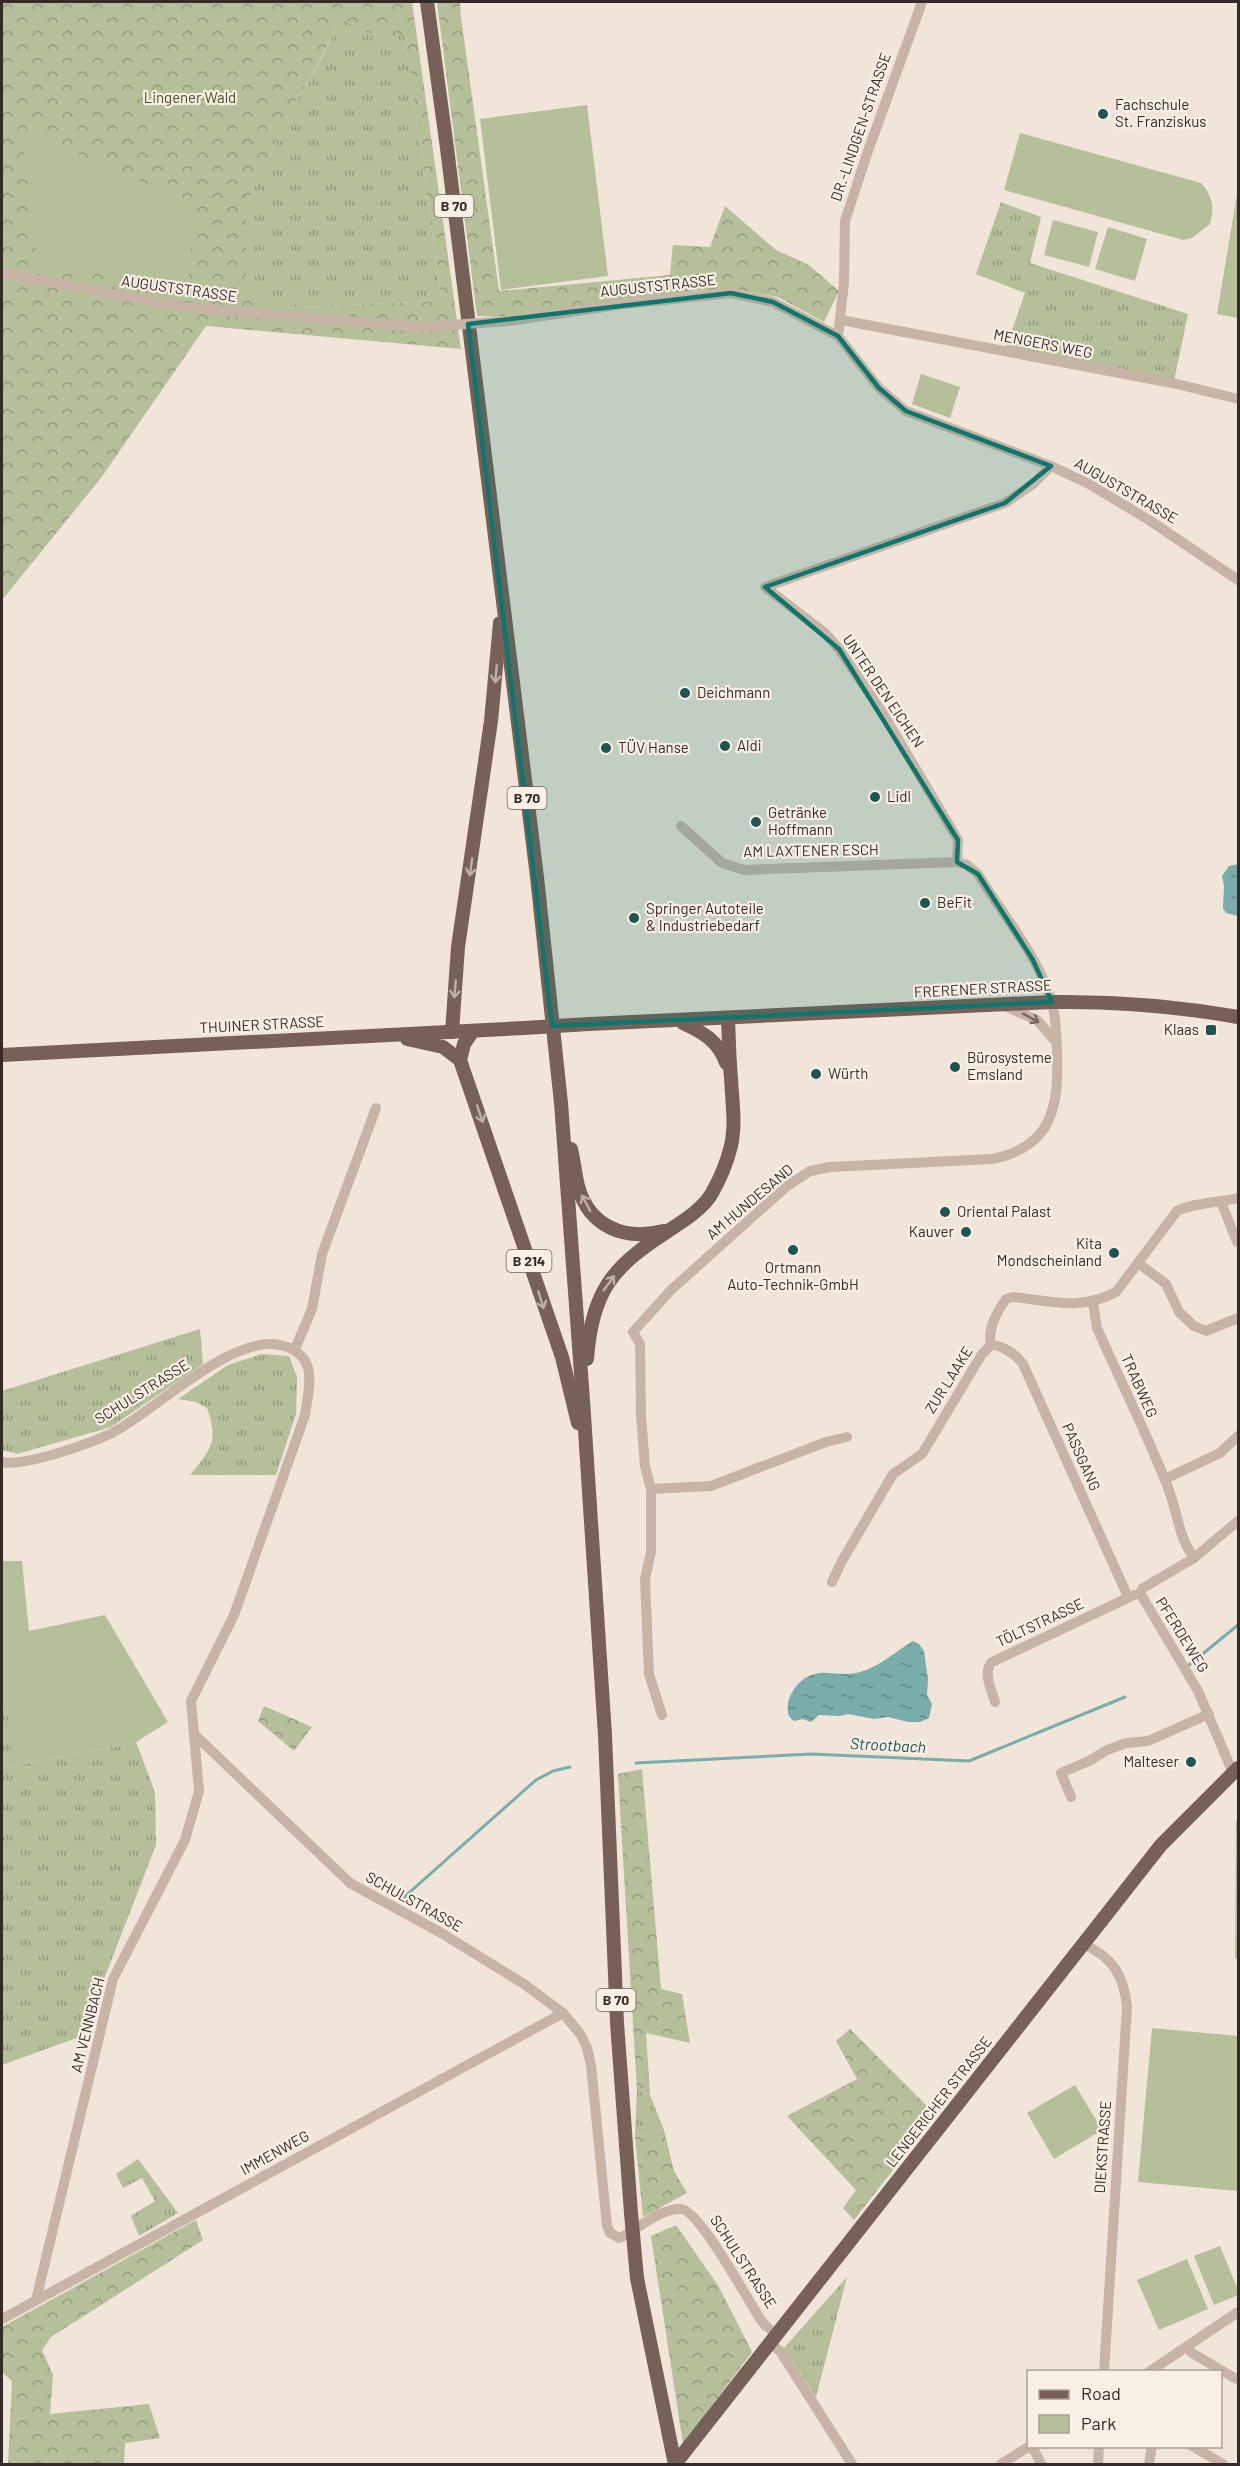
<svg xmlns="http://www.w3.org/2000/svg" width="1240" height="2466" font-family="Barlow,sans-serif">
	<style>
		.grass { fill: url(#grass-tufts) }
		.forest { fill: url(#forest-crowns); fill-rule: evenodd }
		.park { fill: #b5bf9a }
		.water { fill: url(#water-ripples) }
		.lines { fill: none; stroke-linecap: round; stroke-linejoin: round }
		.stream { stroke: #79adac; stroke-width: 3 }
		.minor { stroke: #c8b4a6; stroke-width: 10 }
		.major { stroke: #766058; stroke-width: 14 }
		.minor-bridge { stroke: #c8b4a6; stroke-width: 10 }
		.major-bridge { stroke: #766058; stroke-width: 14 }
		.oneway { stroke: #beafa6 }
		.oneway2 { stroke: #776860 }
		.marked { fill: #0f766e; fill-opacity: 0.2; stroke: #0f766e; stroke-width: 4.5; stroke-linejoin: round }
		.poi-dot { fill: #1d5555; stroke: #f9efe5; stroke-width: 2 }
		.labels { text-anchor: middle; stroke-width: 4.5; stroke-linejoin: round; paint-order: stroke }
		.shield { fill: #f9efe5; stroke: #706560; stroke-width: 1.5 }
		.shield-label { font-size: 14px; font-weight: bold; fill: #352a27 }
		.park-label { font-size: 15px; fill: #46522b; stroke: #f9efe5 }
		.poi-label { font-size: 15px; fill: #352a27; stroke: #f9efe5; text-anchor: start }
		.street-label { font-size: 15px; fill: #352a27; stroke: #f9efe5 }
		.water-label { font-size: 16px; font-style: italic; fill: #1d5555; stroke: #f9efe5 }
	</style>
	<defs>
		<pattern id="grass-tufts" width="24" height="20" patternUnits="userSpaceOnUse" patternTransform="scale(1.5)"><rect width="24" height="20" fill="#b5bf9a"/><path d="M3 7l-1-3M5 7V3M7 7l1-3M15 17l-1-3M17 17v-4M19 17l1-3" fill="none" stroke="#949b7e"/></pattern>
		<pattern id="forest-crowns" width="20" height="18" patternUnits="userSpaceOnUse" patternTransform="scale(1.5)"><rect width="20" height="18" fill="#b5bf9a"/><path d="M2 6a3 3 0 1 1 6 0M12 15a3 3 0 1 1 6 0" fill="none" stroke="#949b7e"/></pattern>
		<pattern id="water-ripples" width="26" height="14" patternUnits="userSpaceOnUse" patternTransform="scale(1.5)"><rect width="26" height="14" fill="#79adac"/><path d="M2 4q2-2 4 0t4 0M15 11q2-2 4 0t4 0" fill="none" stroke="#648d8c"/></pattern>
	</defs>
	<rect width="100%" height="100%" fill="#f1e4d9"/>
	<!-- grass -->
	<g class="grass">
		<path d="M340,18L368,33L405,35L441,297L434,301L279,308L256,301L246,281V212L252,191L289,114L323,56Z"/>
		<path d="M1001,202L1041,217L1030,263L1188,314L1174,381L1006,347L1025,293L976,274Z"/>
		<path d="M200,1329L203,1364L111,1427L17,1454L2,1450V1391Z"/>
		<path d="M262,1354L289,1356L297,1377L296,1414L276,1475H190C211,1449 219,1442 207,1408L196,1402L178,1399L228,1365Z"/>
		<path d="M2,1708L15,1727L9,1767L136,1742L155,1792L156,1845L82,2036L2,2065Z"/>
		<path d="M637,2090L650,2095L664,2130L635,2137Z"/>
		<path d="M138,2159L178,2213L139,2236L131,2216L155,2201L142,2178L123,2188L116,2174Z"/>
		<path d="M847,2277L816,2397L784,2348Z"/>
	</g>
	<!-- forest -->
	<g class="forest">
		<path d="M2,2H412L461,349L206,326L101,478L2,600ZM340,18L368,33L405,36L441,297L434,301L279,308L256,301L246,281V212L252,191L289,114L323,55Z"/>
		<path d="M437,2H460L461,17L499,291L670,275L673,245L710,247L725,206L776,250L809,265L839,291L824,322L778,297L732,289L697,291L510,317L477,316Z"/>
		<path d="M264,1706L312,1727L294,1751L258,1721Z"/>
		<path d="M642,1769L661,1989L682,1994L690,2043L646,2033L650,2095L637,2090L618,1774Z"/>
		<path d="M850,2029L936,2115L854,2220L843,2208L856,2190L787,2116L857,2079L836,2041Z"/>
		<path d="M664,2130L674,2171L687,2193L643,2217L635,2137Z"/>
		<path d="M196,2220L203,2240L51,2337L42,2350L53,2375L50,2414L149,2404L160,2438L125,2443L124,2464H8L12,2381L2,2372V2327Z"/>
		<path d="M676,2225L719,2287L752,2352L683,2444L651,2236Z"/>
	</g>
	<!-- park -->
	<g class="park">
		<path d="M587,105L608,276L501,290L480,119Z"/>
		<path d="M21,129L195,206L188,284L37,264Z"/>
		<path d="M1020,133L1201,183C1212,195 1215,207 1210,224L1192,238L1183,240L1004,190Z"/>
		<path d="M1238,188V318L1217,314Z"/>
		<path d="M1053,220L1098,232L1089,267L1044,255Z"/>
		<path d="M1108,227L1147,239L1135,281L1095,269Z"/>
		<path d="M921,374L960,387L950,418L912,404Z"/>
		<path d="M2,1561H22L29,1631L105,1615L168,1722L136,1742L8,1767L15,1727L2,1708Z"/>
		<path d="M1236,1820H1238V1959H1235Z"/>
		<path d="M1152,2028L1238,2036V2191L1138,2182Z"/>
		<path d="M1075,2085L1102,2130L1054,2159L1027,2113Z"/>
		<path d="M1220,2246L1238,2290V2295L1214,2305L1194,2256Z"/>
		<path d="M1187,2259L1208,2309L1159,2330L1137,2280Z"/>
	</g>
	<!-- water -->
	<g class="water">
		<path d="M1238,864V916L1226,913L1223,908L1224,886L1222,876L1229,866Z"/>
		<path d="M913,1641L919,1644L924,1651L928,1679L927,1695L932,1704L929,1718L920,1722H908L888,1717L874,1719L848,1714L840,1716L819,1715L811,1722L803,1719L794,1721C788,1717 787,1712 788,1705C788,1698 793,1690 798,1684C818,1663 836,1679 860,1672C879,1667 896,1651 913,1641Z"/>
	</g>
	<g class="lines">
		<!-- stream -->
		<g class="stream">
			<path d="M1189,1665L1238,1625"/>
			<path d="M636,1763L811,1754L969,1761L1125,1697"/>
			<path d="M402,1899L536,1780L553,1771L570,1767"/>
		</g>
		<!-- minor -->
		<g class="minor">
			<path d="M2,273L183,307L422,327"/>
			<path d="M841,320L1177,384L1238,399"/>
			<path d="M509,321L624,304L731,293L773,302L838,336L879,388L906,411L1051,466L1089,484L1149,520L1238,580"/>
			<path d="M838,336L844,283L845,221L868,151L922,2"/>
			<path d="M681,826L722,863L744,870L957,862"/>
			<path d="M1004,1006L1037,1020L1056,1042"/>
			<path d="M1221,1202L1237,1242"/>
			<path d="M1138,1263L1166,1284L1179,1312L1194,1326L1206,1331L1238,1318"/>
			<path d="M1093,1303L1097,1328C1120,1380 1146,1432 1167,1485C1177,1509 1178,1537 1194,1558"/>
			<path d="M991,1345C987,1329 997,1312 1006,1299L1013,1297C1051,1301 1080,1311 1116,1292L1177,1211C1196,1202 1218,1203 1238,1198"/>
			<path d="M991,1345C1002,1345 1017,1355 1023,1364L1128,1597"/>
			<path d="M295,1349L312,1309L322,1254L376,1108"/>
			<path d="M2,1462C24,1467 89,1444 112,1433C154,1412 235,1330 284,1346C319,1357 309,1386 305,1415L234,1615L191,1701L194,1734L350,1883L443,1934L524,1984L563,2013L581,2035L587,2048L591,2065L607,2226L610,2233L619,2238C638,2230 659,2208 681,2209C700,2210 748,2301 761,2320C765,2326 772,2331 778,2335"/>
			<path d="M1165,1479L1220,1453L1238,1436"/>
			<path d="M651,1489L711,1486L826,1442L847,1437"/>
			<path d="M832,1582L842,1561L893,1474L922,1454L982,1354L991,1345"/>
			<path d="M995,1702C992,1690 982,1673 992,1662L1134,1595"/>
			<path d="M662,1715L649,1674L645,1579L651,1552V1489L645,1466L641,1416L640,1344L633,1332L671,1290L787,1186L810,1171L830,1167L992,1159C1053,1147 1059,1106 1057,1051C1056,1029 1056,1008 1047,988C1032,949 1000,910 978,874L967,865L957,862L958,840L882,712L839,649L825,633L765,587L1005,503L1033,484L1051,466"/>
			<path d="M1233,1773L1198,1691L1140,1593L1143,1588L1194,1558L1238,1521"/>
			<path d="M1071,1797L1061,1773L1089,1761L1107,1750L1126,1743L1148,1741L1209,1714"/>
			<path d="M1083,1944C1113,1957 1124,1976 1127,2007L1104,2372"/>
			<path d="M36,2300L113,1979L185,1840L199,1791L194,1734"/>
			<path d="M2,2319L563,2013"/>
			<path d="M771,2344L780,2351L852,2464"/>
			<path d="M1188,2348L1192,2353L1238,2380"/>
			<path d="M1149,2372L1238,2312"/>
			<path d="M1032,2446L1041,2464"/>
			<path d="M1192,2446L1223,2464"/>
			<path d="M1001,2464L1030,2446"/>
			<path d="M1098,2464L1099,2446"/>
			<path d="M1149,2464L1152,2446"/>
		</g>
		<!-- major -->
		<g class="major">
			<path d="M427,2L447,148L537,877L561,1103L583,1400L605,1735L617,2023L631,2213"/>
			<path d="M683,1023C702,1032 719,1041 726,1063"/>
			<path d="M589,1024L1052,1002C1115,1001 1176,1006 1238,1017"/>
			<path d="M473,1031L464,1044L460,1060L562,1357L578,1423"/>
			<path d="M452,1032L458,947L491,721L500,623"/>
			<path d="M407,1039L443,1047L460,1060"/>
			<path d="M2,1055L524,1028"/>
			<path d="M571,1149C574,1161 575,1174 578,1186C589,1227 625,1241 663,1231"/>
			<path d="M587,1359C592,1291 612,1267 668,1231C683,1221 703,1209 712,1193C720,1179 727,1162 731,1146C736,1124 732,1100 731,1078C729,1058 729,1039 728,1019"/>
			<path d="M637,2278L672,2450"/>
			<path d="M675,2464L1161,1845L1238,1768"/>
		</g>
		<!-- minor-bridge -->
		<path class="minor-bridge" d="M422,327L509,321"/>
		<!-- major-bridge -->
		<g class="major-bridge">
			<path d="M524,1028L589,1024"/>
			<path d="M631,2213L637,2278"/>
			<path d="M672,2450L675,2464"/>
		</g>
	</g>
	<!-- one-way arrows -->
	<defs><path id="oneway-shaft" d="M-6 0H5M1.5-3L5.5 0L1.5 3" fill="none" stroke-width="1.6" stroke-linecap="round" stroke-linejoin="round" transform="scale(1.5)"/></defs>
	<g class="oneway">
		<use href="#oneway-shaft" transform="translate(496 674) rotate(95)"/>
		<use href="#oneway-shaft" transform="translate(471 867) rotate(98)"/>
		<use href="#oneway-shaft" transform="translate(455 989) rotate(95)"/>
		<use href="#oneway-shaft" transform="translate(480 1114) rotate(71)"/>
		<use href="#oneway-shaft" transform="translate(586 1203) rotate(-118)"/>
		<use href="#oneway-shaft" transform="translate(609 1283) rotate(-54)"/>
		<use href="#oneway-shaft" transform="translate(541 1300) rotate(72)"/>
	</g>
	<use class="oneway2" href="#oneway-shaft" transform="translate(1031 1018) rotate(29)"/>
	<!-- marked area -->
	<path class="marked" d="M731,293L773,302L838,336L879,388L906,411L1051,466L1005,503L765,587L839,649L958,840L957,862L978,874L1033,960L1052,1002L552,1026L468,324Z"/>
	<!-- markers -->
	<g class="poi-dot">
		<circle cx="1103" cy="114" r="6"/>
		<circle cx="685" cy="693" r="6"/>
		<circle cx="725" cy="746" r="6"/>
		<circle cx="606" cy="748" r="6"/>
		<circle cx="875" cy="797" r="6"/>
		<circle cx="756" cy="822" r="6"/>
		<circle cx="925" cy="903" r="6"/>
		<circle cx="634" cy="918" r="6"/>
		<rect x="1205" y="1024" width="12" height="12" rx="3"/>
		<circle cx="955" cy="1067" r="6"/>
		<circle cx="816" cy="1074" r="6"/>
		<circle cx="945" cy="1212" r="6"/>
		<circle cx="966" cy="1232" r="6"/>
		<circle cx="793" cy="1250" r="6"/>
		<circle cx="1114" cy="1253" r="6"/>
		<circle cx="1191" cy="1762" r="6"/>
	</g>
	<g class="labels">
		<!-- shield labels -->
		<g class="shield">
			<rect x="434.5" y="195" width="39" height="22" rx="4.5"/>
			<rect x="507.5" y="787" width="39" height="22" rx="4.5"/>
			<rect x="506.5" y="1250" width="45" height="22" rx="4.5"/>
			<rect x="596.5" y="1989" width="39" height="22" rx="4.5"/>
		</g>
		<g class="shield-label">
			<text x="454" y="211">B 70</text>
			<text x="527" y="803">B 70</text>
			<text x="529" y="1266">B 214</text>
			<text x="616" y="2005">B 70</text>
		</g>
		<!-- park labels -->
		<g class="park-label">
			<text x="190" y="103">Lingener Wald</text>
		</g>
		<!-- poi labels -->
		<g class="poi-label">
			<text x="1115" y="110">Fachschule<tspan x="1115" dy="17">St. Franziskus</tspan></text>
			<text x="697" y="698">Deichmann</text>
			<text x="737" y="751">Aldi</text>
			<text x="618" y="753">TÜV Hanse</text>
			<text x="887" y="802">Lidl</text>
			<text x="768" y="818">Getränke<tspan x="768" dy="17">Hoffmann</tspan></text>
			<text x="937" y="908">BeFit</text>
			<text x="646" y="914">Springer Autoteile<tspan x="646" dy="17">&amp; Industriebedarf</tspan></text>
			<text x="1199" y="1035" text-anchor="end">Klaas</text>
			<text x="967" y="1063">Bürosysteme<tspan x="967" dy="17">Emsland</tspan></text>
			<text x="828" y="1079">Würth</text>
			<text x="957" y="1217">Oriental Palast</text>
			<text x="954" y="1237" text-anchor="end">Kauver</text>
			<text x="1102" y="1249" text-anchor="end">Kita<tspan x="1102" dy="17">Mondscheinland</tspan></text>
			<text x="793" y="1273" text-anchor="middle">Ortmann<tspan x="793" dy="17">Auto-Technik-GmbH</tspan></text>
			<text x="1179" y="1767" text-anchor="end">Malteser</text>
		</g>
		<!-- street labels -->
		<g class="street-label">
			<text transform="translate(861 127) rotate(-71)" y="5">DR.-LINDGEN-STRASSE</text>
			<text transform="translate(658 286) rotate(-6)" y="5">AUGUSTSTRASSE</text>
			<text transform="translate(179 289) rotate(8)" y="5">AUGUSTSTRASSE</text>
			<text transform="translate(1043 344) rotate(11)" y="5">MENGERS WEG</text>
			<text transform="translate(1126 491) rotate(30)" y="5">AUGUSTSTRASSE</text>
			<text transform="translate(883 691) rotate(56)" y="5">UNTER DEN EICHEN</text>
			<text transform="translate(811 851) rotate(-1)" y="5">AM LAXTENER ESCH</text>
			<text transform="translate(983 989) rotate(-3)" y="5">FRERENER STRASSE</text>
			<text transform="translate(262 1025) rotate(-3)" y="5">THUINER STRASSE</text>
			<text transform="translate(750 1202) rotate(-40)" y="5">AM HUNDESAND</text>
			<text transform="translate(949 1380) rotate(-58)" y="5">ZUR LAAKE</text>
			<text transform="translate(1139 1386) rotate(66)" y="5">TRABWEG</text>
			<text transform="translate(142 1392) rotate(-32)" y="5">SCHULSTRASSE</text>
			<text transform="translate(1081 1457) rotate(66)" y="5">PASSGANG</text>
			<text transform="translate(1040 1623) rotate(-25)" y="5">TÖLTSTRASSE</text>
			<text transform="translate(1182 1635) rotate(58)" y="5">PFERDEWEG</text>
			<text transform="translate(414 1902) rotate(29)" y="5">SCHULSTRASSE</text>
			<text transform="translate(88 2025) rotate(-76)" y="5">AM VENNBACH</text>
			<text transform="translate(939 2102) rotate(-52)" y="5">LENGERICHER STRASSE</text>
			<text transform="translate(1103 2147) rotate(-86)" y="5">DIEKSTRASSE</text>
			<text transform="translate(275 2153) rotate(-29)" y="5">IMMENWEG</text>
			<text transform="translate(743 2262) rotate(57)" y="5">SCHULSTRASSE</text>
		</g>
		<!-- water labels -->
		<g class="water-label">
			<text transform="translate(888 1745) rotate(3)" y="6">Strootbach</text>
		</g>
	</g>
	<!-- border -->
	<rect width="1240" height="2466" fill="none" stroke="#352a27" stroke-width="6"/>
	<!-- legend -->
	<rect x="1027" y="2370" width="195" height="78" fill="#f9efe5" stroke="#aba099" stroke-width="1.5"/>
	<rect x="1039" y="2390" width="30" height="9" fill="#766058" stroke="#aba099" stroke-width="1.5"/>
	<text x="1081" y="2400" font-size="18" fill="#352a27">Road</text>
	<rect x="1039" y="2415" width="30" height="18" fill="#b5bf9a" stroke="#aba099" stroke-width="1.5"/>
	<text x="1081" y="2430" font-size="18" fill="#352a27">Park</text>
</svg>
